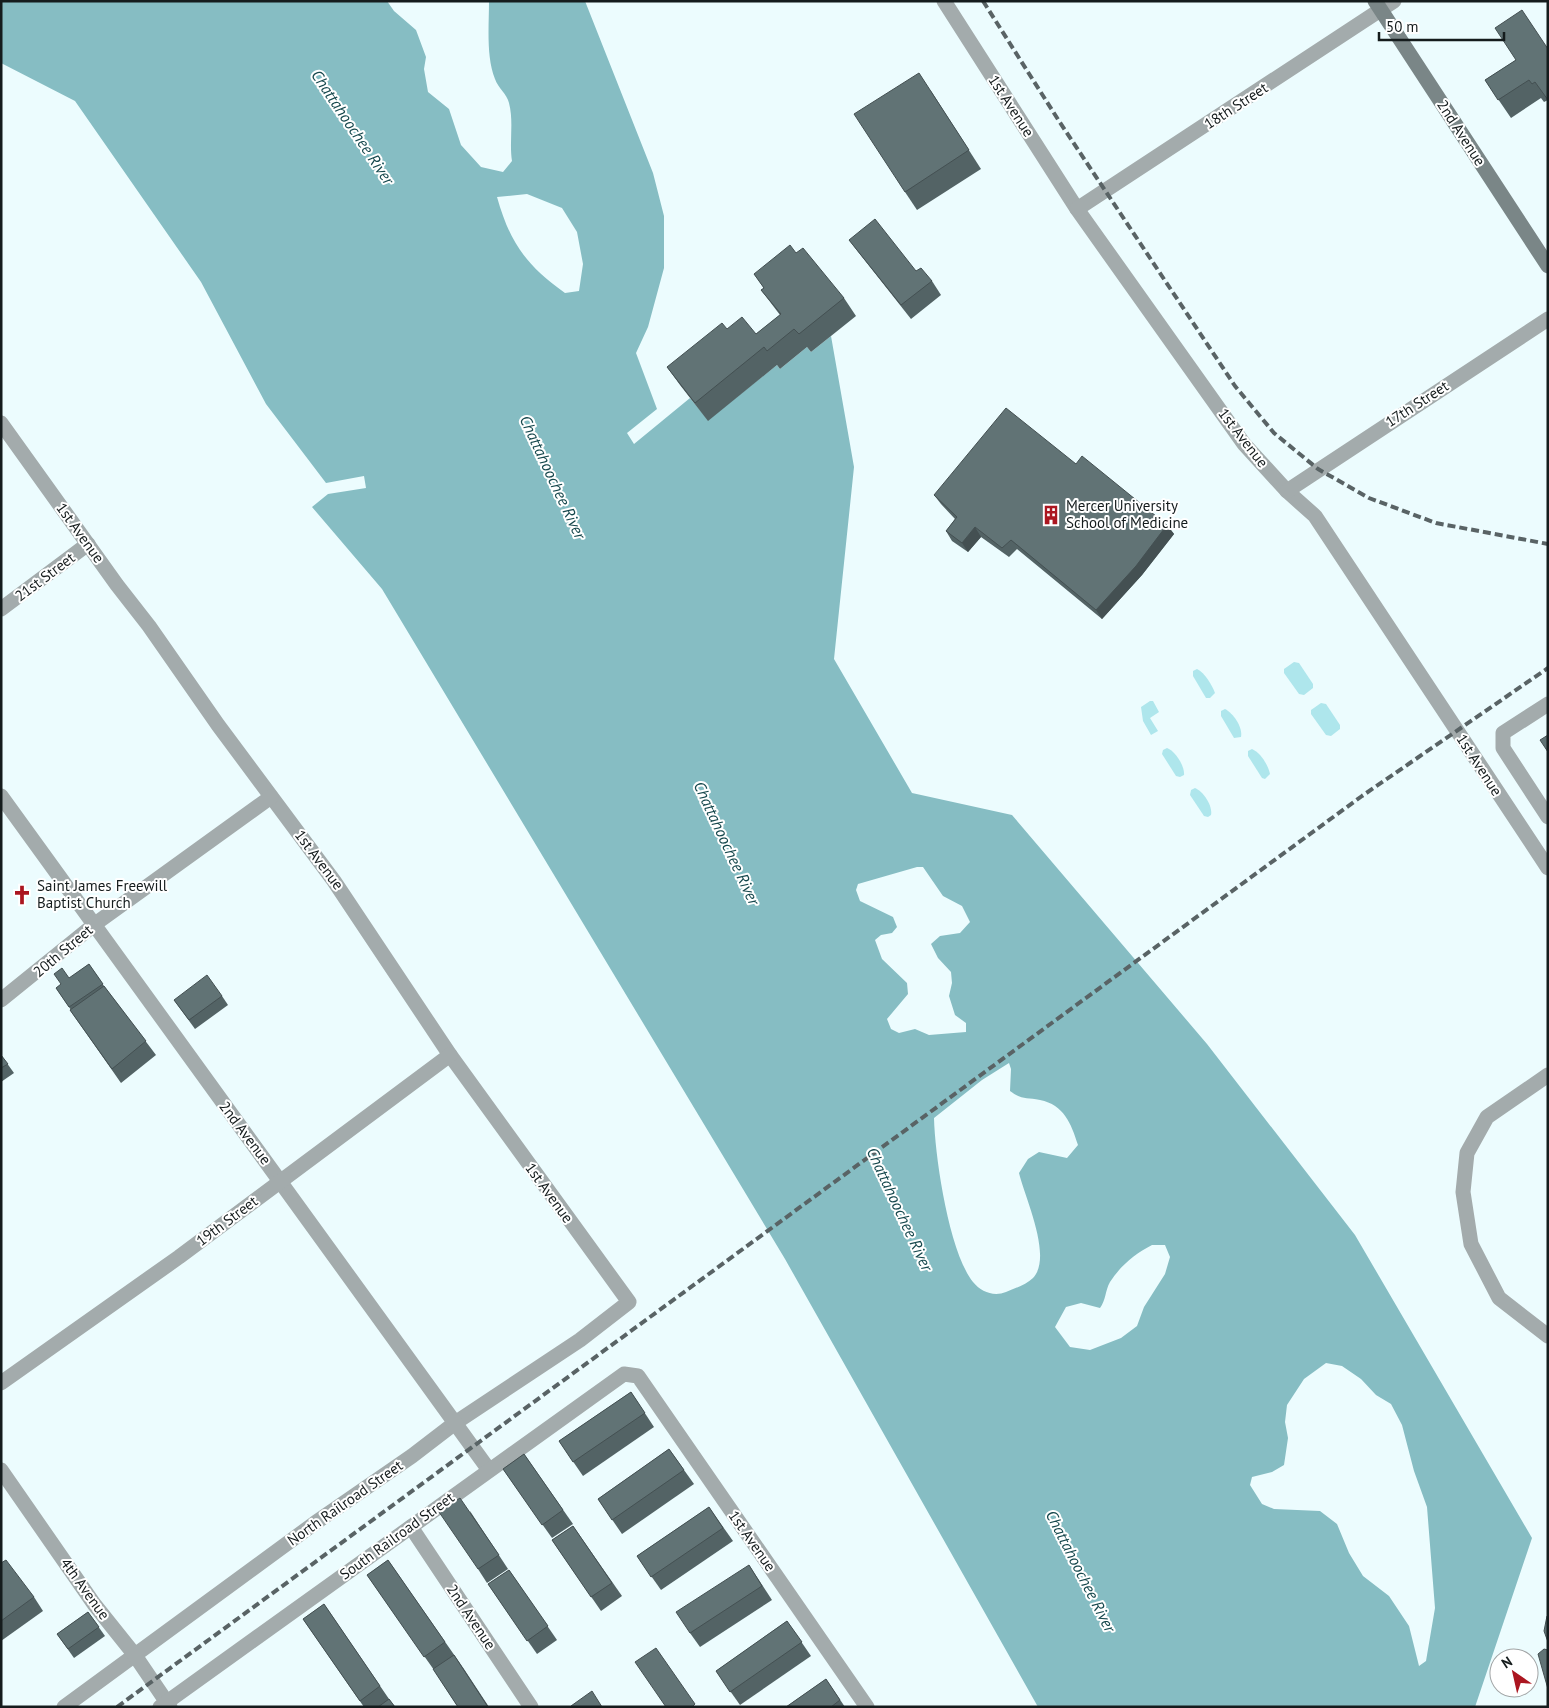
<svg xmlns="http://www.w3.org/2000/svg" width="1549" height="1708" font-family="'PT Sans',sans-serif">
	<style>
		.green { fill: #aee6ec }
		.water { fill: #86bdc3; fill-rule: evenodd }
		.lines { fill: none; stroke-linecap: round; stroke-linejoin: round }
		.street { stroke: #a3abac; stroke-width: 15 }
		.secondary { stroke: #7a8687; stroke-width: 15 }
		.rail { stroke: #596365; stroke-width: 4; stroke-dasharray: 8 4; stroke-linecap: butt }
		.wall { fill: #536365 }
		.shaded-wall { fill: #445052 }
		.building { fill: #617375; stroke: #445052 }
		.labels { text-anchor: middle; stroke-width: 4; stroke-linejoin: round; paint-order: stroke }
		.street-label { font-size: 15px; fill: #151c1d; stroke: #fff }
		.poi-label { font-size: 15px; fill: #151c1d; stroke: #fff; text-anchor: start }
		.water-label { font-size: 16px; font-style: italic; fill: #16484d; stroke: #fff }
	</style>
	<rect width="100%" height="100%" fill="#ecfcfe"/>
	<!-- green -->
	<g class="green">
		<path d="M1294,662L1299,663L1313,684V688L1304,695L1299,694L1284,673V669Z"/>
		<path d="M1197,669C1205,673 1212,685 1215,693L1210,698H1206L1193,676V671Z"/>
		<path d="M1150,701H1153L1159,712L1150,718L1158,731L1151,735L1143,721L1141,707Z"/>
		<path d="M1321,703L1326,704L1340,725V729L1331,736L1326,735L1311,714V710Z"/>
		<path d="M1225,709C1233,713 1243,727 1241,737L1234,738L1221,716V711Z"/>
		<path d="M1167,748C1175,751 1185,766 1184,775L1180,777L1176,776L1162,754L1163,750Z"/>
		<path d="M1252,749C1261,753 1268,765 1270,774L1265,779L1262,778L1248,756V751Z"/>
		<path d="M1195,788C1203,791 1213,806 1211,815L1208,817L1204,816L1190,795L1191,790Z"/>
	</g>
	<!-- water -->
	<path class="water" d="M1,1H387L394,11L416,30L426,57L424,69L428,92L449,109L461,145L481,167L503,172L512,161C509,142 514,122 509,103C507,94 498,88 495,79C486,56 489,26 489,1H585L653,173L664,216V268L648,327L636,353L657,409L627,433L634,444L690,398L708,420L777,365L780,369L807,347L811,352L831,336L854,467L834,659L912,793L1012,815L1207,1044L1355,1235L1532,1538L1475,1707H1038L785,1259L382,589L312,507L328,494L366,488L364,476L326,483L266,404L201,282L75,101L1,63ZM527,194L562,208L577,232L583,264L579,291L565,293C526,265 510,243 497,197ZM917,867H923L943,896L962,906L970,922L960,933L940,936L931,944L938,958L951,972L952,983L949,996L955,1015L966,1023V1032L929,1035L915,1029L899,1033L891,1029L887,1019L908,994L907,983L882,959L875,940L881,935L892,933L897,927L893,917L860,901L856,890L858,884ZM1009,1063L1011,1069L1010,1091C1022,1100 1026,1097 1040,1100C1064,1105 1071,1123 1078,1145L1067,1158L1039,1152L1028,1159L1019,1173C1025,1198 1053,1257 1033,1278C1026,1285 1015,1288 1006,1292C994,1297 981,1292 973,1282C949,1252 935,1157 934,1118L982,1080ZM1152,1245H1165L1170,1257L1165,1274L1144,1307L1137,1326L1121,1338L1090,1350L1070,1347L1055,1327L1066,1307L1081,1303L1100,1308C1106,1300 1105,1291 1110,1282C1121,1265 1135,1254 1152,1245ZM1326,1363L1342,1366L1361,1379L1376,1395L1391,1404L1402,1425L1414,1471L1427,1507L1435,1608L1426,1661L1419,1666L1409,1626L1389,1596L1363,1576L1349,1553L1337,1524L1320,1511L1274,1509L1262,1504L1250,1485L1252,1477L1272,1472L1284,1465L1288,1438L1285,1422L1287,1405L1304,1379Z"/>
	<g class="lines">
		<!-- street -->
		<g class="street">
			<path d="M944,1L1077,209L1244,444L1287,491L1315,516L1548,868"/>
			<path d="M1077,209L1394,1"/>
			<path d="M1,423L117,585L149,626L218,725L334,881L450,1055L629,1302L580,1340L455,1423L412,1456L315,1523L64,1707"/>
			<path d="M1287,491L1548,319"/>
			<path d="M1,609L88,544"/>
			<path d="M1548,704L1503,733V748L1548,817"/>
			<path d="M1,796L489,1470"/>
			<path d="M1,1000L95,924L271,797"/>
			<path d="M1548,1075L1487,1117L1467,1153L1463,1192L1471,1244L1499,1298L1548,1336"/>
			<path d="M1,1383L179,1257L450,1055"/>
			<path d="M1,1470L94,1604L134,1654L170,1707"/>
			<path d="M411,1527L531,1707"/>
			<path d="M160,1707L624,1374L638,1376L867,1707"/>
		</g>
		<!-- secondary -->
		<path class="secondary" d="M1375,1L1548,266"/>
		<!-- rail -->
		<g class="rail">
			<path d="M983,1L1059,121L1235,386L1274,433L1318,469L1369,498L1436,523L1548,544"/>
			<path d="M117,1707L1362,796L1548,668"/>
		</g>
	</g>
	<!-- wall -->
	<g class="wall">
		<path d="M1534,28L1548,100L1544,102L1541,98L1511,118L1485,80L1516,60Z"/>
		<path d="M931,91L981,169L917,210L905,192Z"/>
		<path d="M849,240L916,271L932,281L941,295L911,319L859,253Z"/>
		<path d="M796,253L844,298L856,316L811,352L807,347L780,369L777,365L708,421L680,385L667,367L727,329L756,334L780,315L761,290L764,288L754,274Z"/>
		<path d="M1076,464L1167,525L1174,534L1142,575L1102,619L1017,549L1009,557L981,537L968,552L952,541L946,531L955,519L941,504L934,495Z"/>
		<path d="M89,964L104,986L156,1055L121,1083L70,1010H71L56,988Z"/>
		<path d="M222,996L228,1005L195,1029L174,1000Z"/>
		<path d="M1,1055L14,1073L1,1082Z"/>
		<path d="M631,1392L654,1427L583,1476L559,1441Z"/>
		<path d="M669,1449L694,1484L622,1534L598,1499Z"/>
		<path d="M524,1454L573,1524L552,1538L503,1469Z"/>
		<path d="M709,1507L733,1541L661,1590L637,1556Z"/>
		<path d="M470,1511L508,1569L487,1583L478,1569Z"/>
		<path d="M573,1526L622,1596L601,1611L552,1540Z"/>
		<path d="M388,1560L464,1669L489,1707H458L434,1670L367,1575Z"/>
		<path d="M1,1563L34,1597L43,1611L1,1641Z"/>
		<path d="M749,1565L772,1600L700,1647L690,1633Z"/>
		<path d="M509,1570L557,1640L537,1654L488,1584Z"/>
		<path d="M324,1604L389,1699L395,1707H364L303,1619Z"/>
		<path d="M88,1612L105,1636L74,1658L57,1634Z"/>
		<path d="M787,1621L811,1656L740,1705L716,1671Z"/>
		<path d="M826,1679L845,1707H786Z"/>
	</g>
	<!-- shaded-wall -->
	<g class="shaded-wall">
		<path d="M1167,525L1174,534L1142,575L1102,619L1096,610Z"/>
		<path d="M975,527L981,537L968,552L962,543Z"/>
	</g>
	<!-- building -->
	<g class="building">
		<path d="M1522,10L1548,49V100L1535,82L1532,84L1529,80L1498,100L1485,80L1516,60L1495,28Z"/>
		<path d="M919,73L969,150L905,192L854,114Z"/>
		<path d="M875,219L916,271L921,268L932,281L901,305L849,240Z"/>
		<path d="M790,245L796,253L803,248L844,298L799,334L794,329L767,351L764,347L695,403L667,367L722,323L727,329L742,317L756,334L781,314L761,290L764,288L754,274Z"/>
		<path d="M1006,408L1076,464L1082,456L1167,525L1136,566L1096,610L1011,540L1002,548L975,527L962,543L946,531L957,517L934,495Z"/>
		<path d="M1548,735V752L1540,740Z"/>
		<path d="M89,964L103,984L69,1007L56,988L61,984L54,974L62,968L69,978Z"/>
		<path d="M207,975L222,996L189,1020L174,1000Z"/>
		<path d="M104,986L146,1041L112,1069L70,1010Z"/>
		<path d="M1,1055L8,1064L1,1068Z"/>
		<path d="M631,1392L645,1413L573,1462L559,1441Z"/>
		<path d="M669,1449L684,1470L612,1520L598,1499Z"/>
		<path d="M524,1454L563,1510L542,1525L503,1469Z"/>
		<path d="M460,1498L499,1555L478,1569L439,1512Z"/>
		<path d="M709,1507L723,1528L651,1577L637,1556Z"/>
		<path d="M573,1526L612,1583L591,1597L552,1540Z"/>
		<path d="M6,1560L34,1597L1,1621V1563Z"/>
		<path d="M388,1560L445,1642L424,1657L367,1575Z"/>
		<path d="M749,1565L762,1586L690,1633L676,1612Z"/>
		<path d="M509,1570L548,1626L527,1641L488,1584Z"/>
		<path d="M324,1604L380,1686L360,1701L303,1619Z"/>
		<path d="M88,1612L99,1627L68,1649L57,1634Z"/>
		<path d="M1547,1616H1548V1642L1544,1631Z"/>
		<path d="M787,1621L802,1642L730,1692L716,1671Z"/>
		<path d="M656,1648L695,1704L692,1707H666L635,1662Z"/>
		<path d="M1544,1649L1548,1650V1649V1689L1538,1654Z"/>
		<path d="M454,1655L488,1707H458L433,1669Z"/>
		<path d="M826,1679L840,1700L831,1707H786Z"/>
		<path d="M592,1691L602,1707H572L571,1706Z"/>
		<path d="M389,1699L395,1707H378Z"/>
	</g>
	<!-- icons -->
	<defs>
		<symbol id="building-bare" viewBox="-9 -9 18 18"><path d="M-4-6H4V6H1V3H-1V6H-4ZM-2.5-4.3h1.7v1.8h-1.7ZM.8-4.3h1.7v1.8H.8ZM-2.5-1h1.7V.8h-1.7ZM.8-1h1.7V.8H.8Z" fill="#ab1620" stroke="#fff" stroke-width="2.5" paint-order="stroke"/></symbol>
		<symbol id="church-bare" viewBox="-9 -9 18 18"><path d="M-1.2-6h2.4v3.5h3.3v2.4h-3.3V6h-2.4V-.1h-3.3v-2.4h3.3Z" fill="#ab1620" stroke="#fff" stroke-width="2.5" paint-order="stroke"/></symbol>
	</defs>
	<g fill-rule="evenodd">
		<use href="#building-bare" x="1037" y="501" width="28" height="28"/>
		<use href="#church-bare" x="8" y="881" width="28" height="28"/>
	</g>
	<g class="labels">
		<!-- street labels -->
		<g class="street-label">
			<text transform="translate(1011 106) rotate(57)" y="5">1st Avenue</text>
			<text transform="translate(1236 106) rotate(-33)" y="5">18th Street</text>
			<text transform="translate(1461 133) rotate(57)" y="5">2nd Avenue</text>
			<text transform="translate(1417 404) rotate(-33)" y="5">17th Street</text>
			<text transform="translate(1243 438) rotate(52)" y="5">1st Avenue</text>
			<text transform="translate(80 533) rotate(54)" y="5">1st Avenue</text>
			<text transform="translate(45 577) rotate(-37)" y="5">21st Street</text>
			<text transform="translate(1479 765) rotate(57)" y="5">1st Avenue</text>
			<text transform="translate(319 860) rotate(53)" y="5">1st Avenue</text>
			<text transform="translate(63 951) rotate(-40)" y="5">20th Street</text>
			<text transform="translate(245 1133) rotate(53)" y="5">2nd Avenue</text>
			<text transform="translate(549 1193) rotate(54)" y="5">1st Avenue</text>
			<text transform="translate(227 1221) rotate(-37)" y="5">19th Street</text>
			<text transform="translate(345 1503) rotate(-35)" y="5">North Railroad Street</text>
			<text transform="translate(397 1536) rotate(-36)" y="5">South Railroad Street</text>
			<text transform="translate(752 1541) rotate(55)" y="5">1st Avenue</text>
			<text transform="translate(85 1589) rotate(54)" y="5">4th Avenue</text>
			<text transform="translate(471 1617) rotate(56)" y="5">2nd Avenue</text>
		</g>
		<!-- poi labels -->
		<g class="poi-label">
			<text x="1066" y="511">Mercer University<tspan x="1066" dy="17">School of Medicine</tspan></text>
			<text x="37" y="891">Saint James Freewill<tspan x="37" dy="17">Baptist Church</tspan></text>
		</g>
		<!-- water labels -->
		<g class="water-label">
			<text transform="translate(353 127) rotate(56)" y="6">Chattahoochee River</text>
			<text transform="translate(553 477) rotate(65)" y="6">Chattahoochee River</text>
			<text transform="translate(727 843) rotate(65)" y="6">Chattahoochee River</text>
			<text transform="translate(900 1209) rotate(65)" y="6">Chattahoochee River</text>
			<text transform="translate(1081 1571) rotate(63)" y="6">Chattahoochee River</text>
		</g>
	</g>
	<!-- border -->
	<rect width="1549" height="1708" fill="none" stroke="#151c1d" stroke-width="5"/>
	<!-- north arrow -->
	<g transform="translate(1514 1673) rotate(326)"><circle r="24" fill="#ffffff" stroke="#a1a4a5"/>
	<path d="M0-4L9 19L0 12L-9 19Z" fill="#ab1620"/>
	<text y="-8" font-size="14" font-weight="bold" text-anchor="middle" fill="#151c1d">N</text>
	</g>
	<!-- scale -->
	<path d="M1379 32v8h125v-8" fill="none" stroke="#151c1d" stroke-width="2.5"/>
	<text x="1386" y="32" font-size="15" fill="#151c1d" stroke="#ffffff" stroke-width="4" paint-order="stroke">50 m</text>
</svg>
